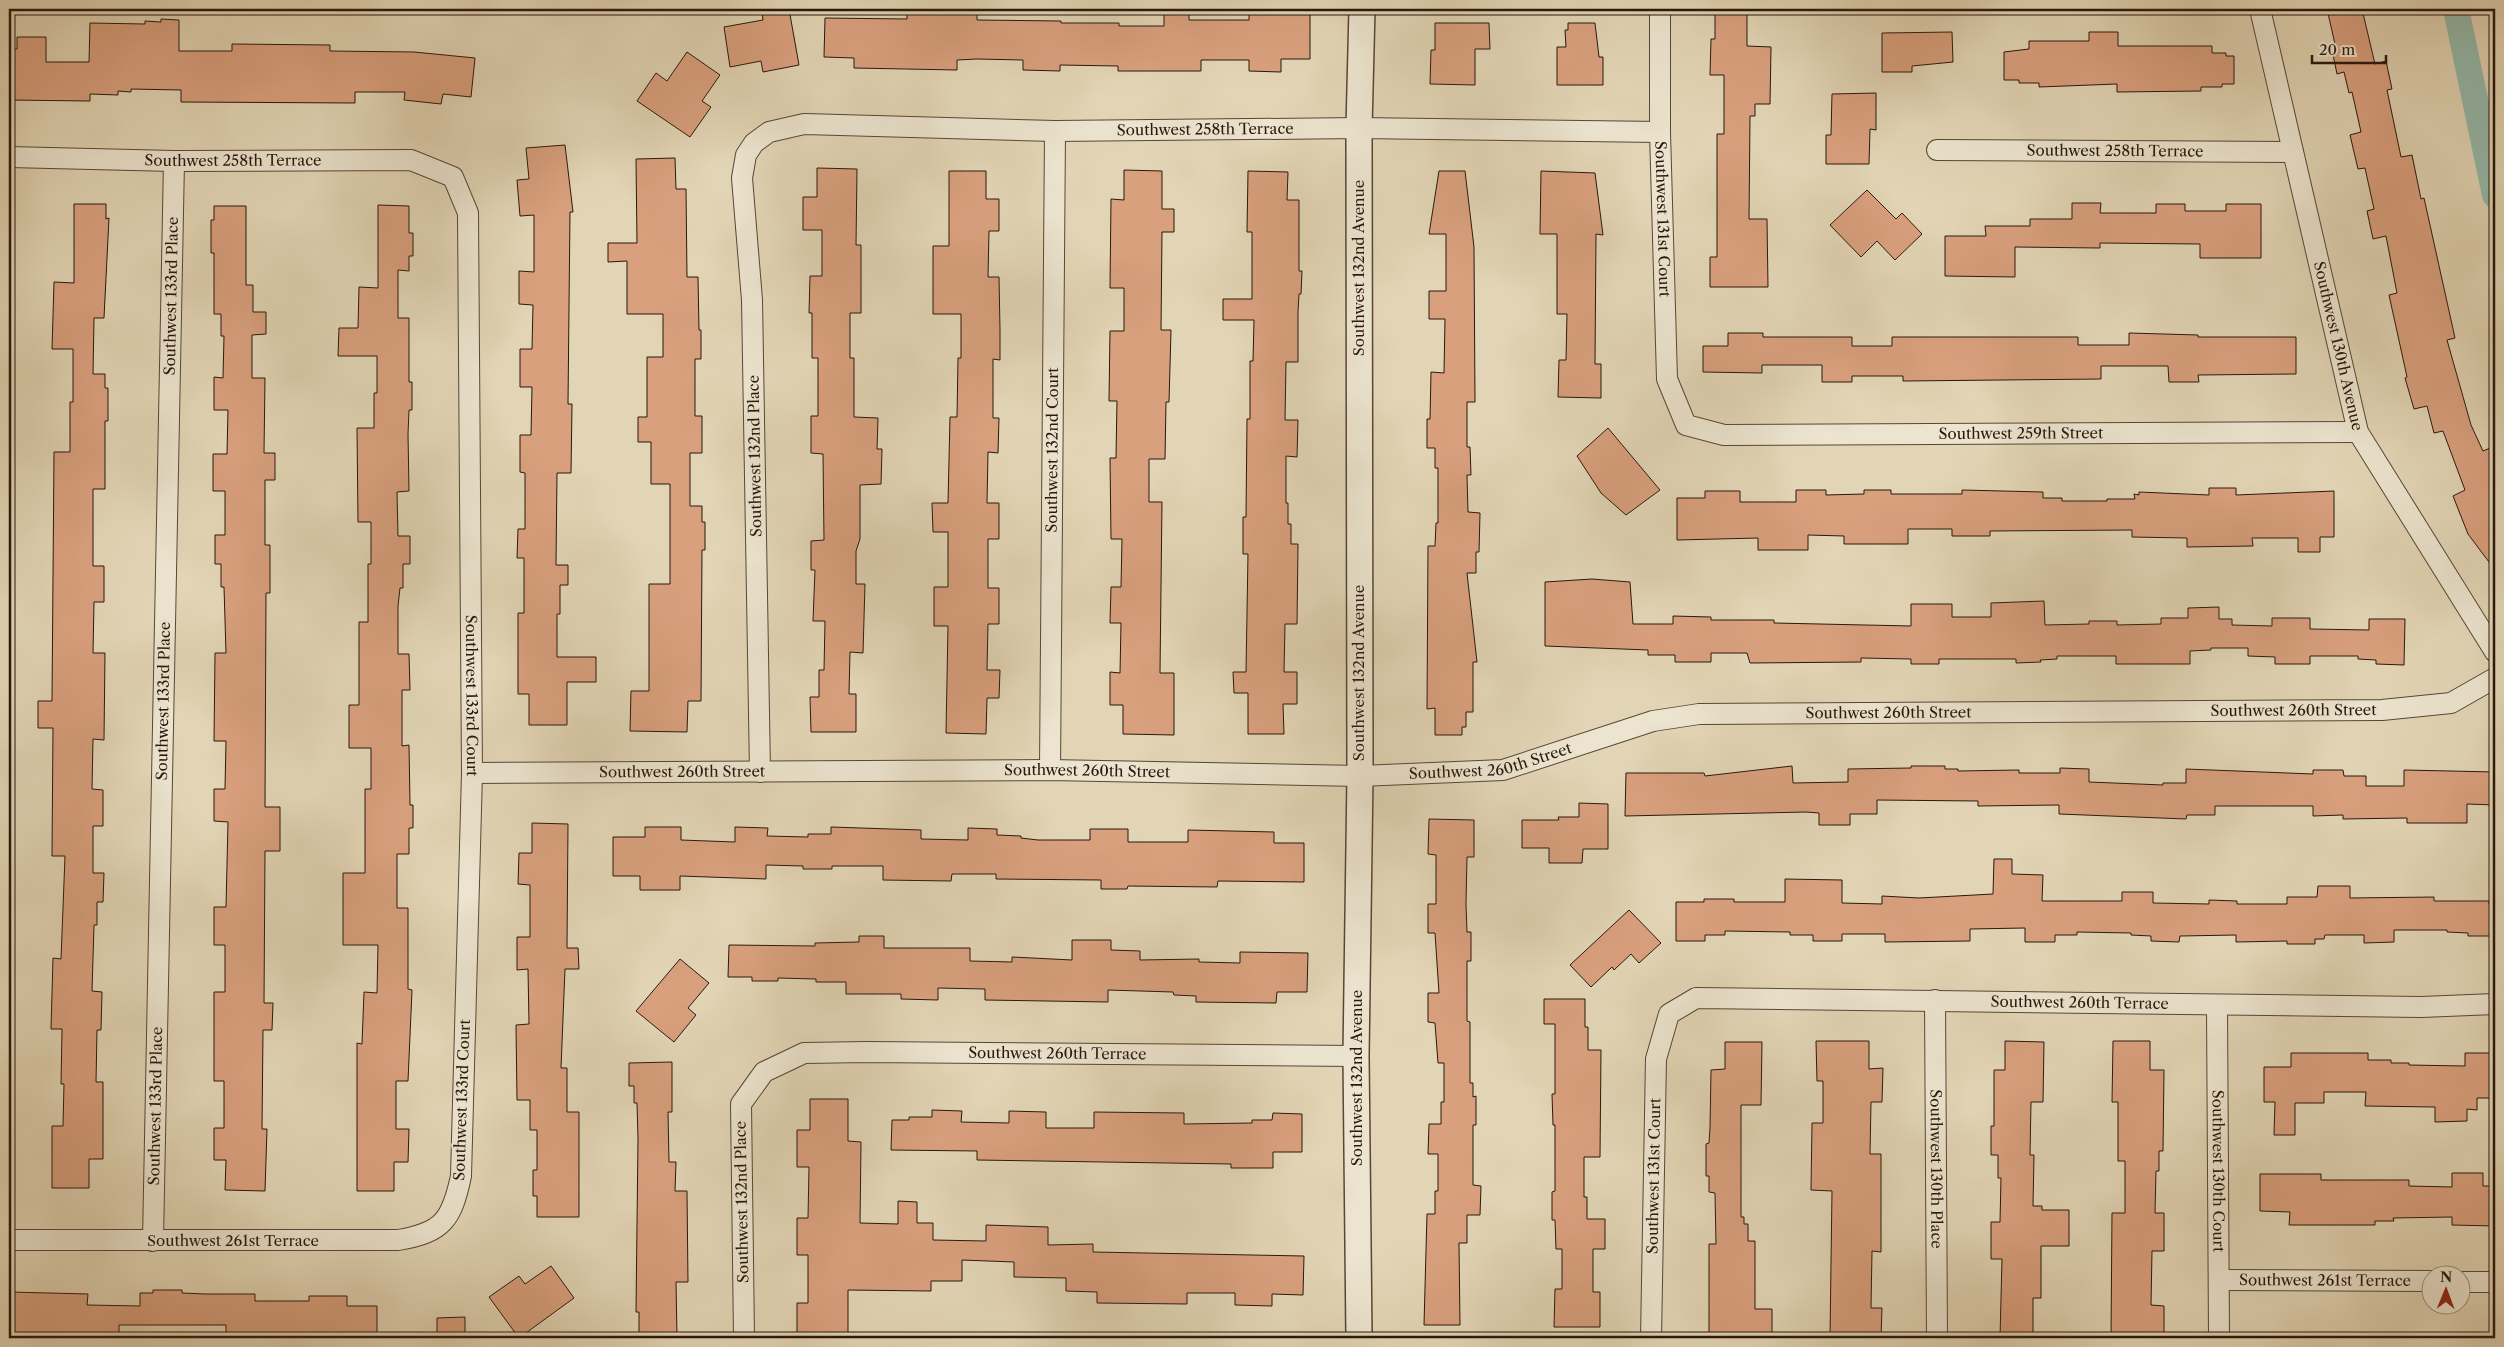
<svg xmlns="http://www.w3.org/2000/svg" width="2504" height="1347" font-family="'Libre Caslon Text',serif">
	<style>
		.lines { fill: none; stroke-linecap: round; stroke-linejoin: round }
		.canal { stroke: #95b9ab; stroke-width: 26 }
		.building { fill: #d9a07e; stroke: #29180d }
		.minor-casing { stroke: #574737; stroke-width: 22 }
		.tertiary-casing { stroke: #574737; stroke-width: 28 }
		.minor { stroke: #ece4cf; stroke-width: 20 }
		.tertiary { stroke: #ece4cf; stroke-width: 25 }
		.labels { text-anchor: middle; stroke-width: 4; stroke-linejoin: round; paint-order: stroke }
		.street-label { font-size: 15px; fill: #29180d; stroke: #ece4cf }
	</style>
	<rect width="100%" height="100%" fill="#e2d5b5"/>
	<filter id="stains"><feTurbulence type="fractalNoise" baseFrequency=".004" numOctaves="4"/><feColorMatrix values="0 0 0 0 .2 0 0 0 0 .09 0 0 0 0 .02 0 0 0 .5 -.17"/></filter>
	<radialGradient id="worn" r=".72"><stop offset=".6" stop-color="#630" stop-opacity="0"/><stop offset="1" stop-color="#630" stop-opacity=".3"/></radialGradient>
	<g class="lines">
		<!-- canal -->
		<path class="canal" d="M2456,9L2495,195"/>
	</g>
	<!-- building -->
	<g class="building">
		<path d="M780,9H789L799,65L763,72L761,61L730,67L724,27L763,20L762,12Z"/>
		<path d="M1164,9H1189V20H1249V9H1310V59H1281V72L1249,71V60H1201V71H1118V66L1060,65V71L1023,70V60L977,59L957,60V70L854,68V58L824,57L825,18L907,19V11H977V20L1061,21V23H1119V26H1164Z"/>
		<path d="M1715,9H1747V46L1771,47L1770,104H1755V116H1750L1749,219H1767L1768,287H1710V257H1717V134H1724V75H1710L1711,39H1715Z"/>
		<path d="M2327,9H2362L2375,64L2386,61L2392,89L2387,90L2401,157L2412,155L2421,199L2424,198L2455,338L2447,340L2471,425L2483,451L2495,446V570L2468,534L2453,496L2465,490L2443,431L2434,433L2427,406L2414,409L2405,378L2407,377L2389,295L2397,293L2386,236L2373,239L2367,211L2374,209L2365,168L2358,169L2350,135L2361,132L2352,92L2349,93L2344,72L2337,74L2331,45L2335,44Z"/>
		<path d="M161,19L179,20V51H232V44L330,45V51L414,52L475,58L471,97L443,94L441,104L404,100L405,92H355V103L181,102V90L131,89V92L118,91V95L90,94V101L9,100V49H17V37H46V62H89L90,23L145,24V21L161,22Z"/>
		<path d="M1435,23H1489L1490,49H1475V85L1430,84L1431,50H1435Z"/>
		<path d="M1568,23H1595L1599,57H1603V85H1557V47H1566L1565,30H1568Z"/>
		<path d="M1952,32L1953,62L1912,66V72H1882V33Z"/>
		<path d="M2089,32H2118V46H2212V53H2226V56H2234V84H2222V87H2201V91L2117,92V84L2039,87V83H2019V80H2004V52L2029,49V41H2089Z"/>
		<path d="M687,52L720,75L702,101L711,107L690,137L637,101L656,73L667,81Z"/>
		<path d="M1876,93V130L1870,129L1869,164H1826V135H1831L1832,94Z"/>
		<path d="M565,145L573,212H570L568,404H572L571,473H557L556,565H568V585H560V614H557V657H596V682H567V725H529V694H518V613H524V558H517L518,529H525V473L520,472V435H531L532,387H520V349H532L533,305L519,304V271L534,272V215L520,216L517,180L529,179L526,148Z"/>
		<path d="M675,158L676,189H686L687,277H698L699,330H701V359H695V416H702V453H690V506H702V522H705V550H702L701,701H688L687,732L630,731L631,691H649V584H670V484H651V442H638V417H647V357H663V314H627V261L608,262V243H637L636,159Z"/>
		<path d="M817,168L857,169L856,245H861V313H850V358H854V417L878,418L877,449H882L881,484L860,485V539L856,551V584H865L863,653L850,652L849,694H856V732H811L810,697H819V670H824L825,621H813L815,570H811V541L824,540L823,454L811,453V416H818V358H812V313H809L810,276H822V230H803V197H817Z"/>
		<path d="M1124,170L1162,171V209H1174V232H1162L1161,330H1171L1169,402H1166L1165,459H1149V502H1162L1160,673H1174V735L1123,734V705H1110V672L1120,673L1121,623H1110L1111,587H1121L1122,539H1111L1110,458H1116L1117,401H1109L1110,331H1124V288H1110L1111,199L1124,200Z"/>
		<path d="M949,171H986V199H999V231H989L988,277H999L1000,330V360L993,359V418H999L998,453L988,452L987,503H999V539H988V588H999V624H988L987,670H1000L999,698H987L986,734L946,733L948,626H934V587H948V532H933L932,503H948L950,417H957L958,358H961V314H933V246H949Z"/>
		<path d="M1248,171L1288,172L1287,200H1299V271H1302L1301,294H1299L1298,312V362H1286L1285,420H1298L1297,457L1286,456V503H1288V524H1291V544H1298L1297,624H1285L1284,672H1297V704H1283L1284,734H1248V693H1234L1233,672H1246L1248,554H1243V517H1246L1247,419H1250V361H1253L1254,320H1223V299H1252V232H1247Z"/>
		<path d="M1439,171H1465L1474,247L1475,402H1467V447H1470L1471,475H1467L1468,512L1480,513L1479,552H1476V573H1467L1477,662H1473V712H1466V727H1462V735H1435V708L1427,709L1428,546H1435L1436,523H1438V468H1435V448H1427V419H1430L1431,372L1444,373L1445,319H1429V291H1446V234H1429Z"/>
		<path d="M1541,171L1595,173L1603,235L1596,234L1595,364H1601V398L1558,397L1559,360H1566L1567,314H1557V234H1540Z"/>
		<path d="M1867,190L1896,219L1902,213L1922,234L1895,260L1877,241L1861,257L1830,225Z"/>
		<path d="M2072,203H2101L2100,213H2156V204H2185V211H2226V204H2261V258H2200V244L2100,243V248L2015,247V277L1945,276V236H1986L1985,226H2030V219H2072Z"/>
		<path d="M74,204H106V219L109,218L104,318H94L93,374H105V388H108V421H105V489H93V566H104V602H94L93,653H105L104,740L93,739L92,789L103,790V826H93V873H104L103,902H97V925H94L92,991L102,992L101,1030H97L96,1082H103V1159H89V1188H52V1126H63L64,1084H61L62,1029H51L53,958L61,959L65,856H52L53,728H38V701H52L54,452H70V402H73V349H52L54,282L74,283Z"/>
		<path d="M378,205L409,206V233H413V256H409V271L398,270V318H409V382H412V410H409L408,434L409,491L397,492L398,536H410V564H403V588H400L398,606V654H409L410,690H402V746L409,745L410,805H413V828H409V854H397V908H408V989L412,990L408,1081H396V1129H409L408,1162H394V1191H357V1043L362,1044L364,992L377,993L378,945H343V873H365V789H371V748H349V705H359V622H368V564H371V522H358L357,428H374V393H377V356H338L339,328H358L359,287L378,288Z"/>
		<path d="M214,206H246V285H253V312H266V334L252,335V378H265L264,453H275V480H265V545H270V593H266L265,807H280V851H265L264,1003H273L272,1030H263L262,1129H267L265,1191L225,1190L226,1160H214V1128H224V1081H214V992H225V945H214V907H226L228,822L214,821V789H225L226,741H214L215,653H226L224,587H221V564H215V535H225V491H213V454H227L228,410H214V377L223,378L224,336H221V314H214V253H211V220H214Z"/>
		<path d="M1728,333H1763V337H1852V346H1892V337H2078V345H2129V333L2198,335V337H2296V374L2198,375L2199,382H2169L2168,366H2101V379L1903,381V376H1852V382H1822V365H1762V373L1703,372V346H1728Z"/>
		<path d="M1608,428L1660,490L1626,515L1601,493L1577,456Z"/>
		<path d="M2209,488H2236V495L2334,491V537H2320V552H2298V538H2252L2253,546L2187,547V538L2132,537V530L1990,531V536H1952V529H1908V544H1844V536L1808,535V550H1758V538L1677,540V498H1705V491H1740V502H1796V490H1826V495L1864,494V490H1891V494H1962V490L2043,492V498H2062V501H2107V499H2135L2134,494L2139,495V492L2209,495Z"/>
		<path d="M1592,579L1630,582L1633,624H1673V616L1711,617V620H1774V623L1911,626V604H1952V617H1991V603L2044,601L2045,625L2089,624V621H2117V625L2161,624V618H2188V608L2219,607V619H2232V625L2272,626V618H2310V629L2369,630V619H2405L2404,665L2376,664V660L2358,659V656H2310V664H2275V657L2248,656V648H2211V650L2190,651V664H2116V656H2057V659L2040,660L2041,662L2016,663V659H1939V664H1911V659L1861,658V662L1750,663L1747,653H1711V662H1675V655H1648V650L1545,646V582Z"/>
		<path d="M1792,766L1793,783L1848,782V769L1911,768V766H1945V769H1958V771L2019,770V773H2060V768L2089,769V782L2163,785V783H2186V769L2313,774V770H2343L2344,776H2366V786H2404V770L2495,772V805L2467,804V823H2407V818L2343,819V815L2313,816V806H2215V815H2187L2186,819L2059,814V805L1978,806V801L1877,800V814H1850V825H1819V813L1806,812L1625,816L1626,773H1704L1705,776Z"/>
		<path d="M1579,803L1608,804V849H1583L1582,863H1549V848H1522V820H1559L1558,817H1579Z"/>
		<path d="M1429,819L1474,820V857H1467L1466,904L1467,932H1471V961H1467V1021L1470,1022V1083H1473V1097L1476,1096V1125H1473V1185L1481,1186L1480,1215H1467V1243H1459L1460,1325H1424L1427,1214H1435V1191H1438V1154H1428L1429,1124H1441V1102H1444V1063H1438L1435,1023L1428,1022V993H1439L1435,933H1428V904H1436V855L1428,854Z"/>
		<path d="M532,823L568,824L567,948H578L579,969H565L561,1068H567V1112H579V1217H537V1196H533V1170H537V1130H530V1100H517L516,1025L529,1024L528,969L517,970V937H530V885L518,884L519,853H532Z"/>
		<path d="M645,827H681V840L735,842V827L768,828L767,836L808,837V834H831V827L921,830V839L968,840V828L997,829V835L1021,836V838L1038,840H1090V829H1128V842H1188V830L1274,832V843H1304V882L1218,881L1217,887L1128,886L1127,889H1101V880L996,879V874H952L951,881L883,880V866H832V869H803V866L766,865V879L680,876V890H640V876H613V837H645Z"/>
		<path d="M1994,859H2012V874L2043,875L2042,901H2122V892H2153V903L2209,904V900L2237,901V904H2287V897H2317L2318,886H2350V898L2434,897V901H2489V904H2495V936H2468V933L2447,932V930H2394V942L2364,943V935H2325L2324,939H2315V944H2287V941L2236,942V935L2180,936L2179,942L2151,941V936L2131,935V933L2077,932V935H2055V942H2025V928L1970,929V941L1885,942V934H1842V941H1813V935H1790V932L1725,931V935H1705V941H1676V902H1704V899H1734V902H1785V879L1842,880V903L1882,904V896L1919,898L1993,894Z"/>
		<path d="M1629,910L1661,943L1639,963L1631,954L1614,970L1612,967L1591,987L1570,965Z"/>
		<path d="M859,936H884V948H970V961L1012,962V957L1072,960V940H1111V950L1140,951V960L1199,959V962L1240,963V952L1308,953L1307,992H1277L1276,1003L1196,1002V996L1174,995L1173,992L1108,990V1002L985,1000V989L938,988V1000L901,999V994H846V982H816V979L778,978V981H752V977H728L729,945L815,946V943L859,942Z"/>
		<path d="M680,959L709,983L688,1008L696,1015L674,1042L636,1011Z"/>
		<path d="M1544,999H1585V1027H1588V1050H1601L1600,1157H1584V1197H1587V1219H1605V1249H1593V1292H1600V1327H1554L1555,1289H1562V1249H1556L1555,1220H1552V1192L1555,1191V1125H1553L1552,1094H1555V1024H1544Z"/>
		<path d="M1816,1041H1869V1069L1883,1068L1882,1102H1871L1870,1154H1881V1252L1872,1251L1871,1308H1882L1881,1338H1830L1832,1191L1811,1190L1812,1123H1823V1081H1817Z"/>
		<path d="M2005,1041L2044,1042L2043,1102H2031L2030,1155H2034L2033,1206H2042V1210H2069V1246H2041V1298H2033V1338H2000L2002,1259H1991V1222H2000L2001,1178H1998V1155H1991V1126H1994V1070H2005Z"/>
		<path d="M2113,1041H2150V1070H2164L2163,1151H2159V1171H2156L2155,1213H2164V1251H2152L2151,1305L2164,1306V1338H2111L2112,1213H2125V1161H2118V1102H2112Z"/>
		<path d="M1725,1042H1762L1761,1105H1741V1217H1744V1224H1748V1241H1755V1309H1772V1338H1709V1244H1716L1715,1193L1709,1192V1176H1706V1144L1709,1143L1710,1128L1711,1070L1725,1069Z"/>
		<path d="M2291,1053H2368V1060H2391V1063H2409V1065L2465,1066V1053H2495L2494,1098H2477V1110L2467,1109V1121L2435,1122V1107L2365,1106L2366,1092H2324V1103H2295V1135H2274L2275,1102H2264V1067H2291Z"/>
		<path d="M672,1062V1112H668L669,1162H676L675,1191H687L688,1282H676L677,1338H639V1312H636L638,1139L637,1103H634V1086H629V1063Z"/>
		<path d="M810,1099H848V1141L861,1142L860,1223L898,1224V1201L917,1202V1223H933V1240L986,1241V1225L1048,1227V1245L1093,1244V1252L1304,1256L1303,1295L1272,1294V1306L1235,1305V1293H1187V1304L1097,1303V1292L1066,1291V1278L1014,1277V1262L962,1260V1281H931V1291L848,1290V1338H797V1303H808V1255H797V1218H808L809,1167H797V1130H810Z"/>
		<path d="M932,1110L962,1111L961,1122L1009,1123V1111L1046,1112V1128H1094V1112L1184,1113V1124L1252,1123V1120H1272L1273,1113L1302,1114V1152H1273V1168H1231V1164L977,1160V1151L891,1150L892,1120H909V1117H932Z"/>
		<path d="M2452,1173H2483V1186H2495V1226L2452,1225V1217L2393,1218L2394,1221H2375V1225H2289L2290,1212L2260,1211V1174H2321V1180H2409V1186L2452,1187Z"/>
		<path d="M551,1266L574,1298L519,1338L489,1297L519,1276L525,1284Z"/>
		<path d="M153,1290H182V1293L205,1294H255V1301H309V1296H347V1306H377V1338H308V1334H226V1325H119V1338H9V1292L88,1294L87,1305L140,1306V1293H153Z"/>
		<path d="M465,1317V1338H437V1318Z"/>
	</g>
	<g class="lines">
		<defs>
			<g id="minor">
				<path id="s1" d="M1660,9V132L1667,379L1686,425L1724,435L2358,432"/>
				<path id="s2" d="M2260,9L2358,432L2495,652"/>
				<path id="s3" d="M1937,150L2293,152"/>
				<path id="s4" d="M9,157L174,161L411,160L453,177L468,213L472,773L461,1176C452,1219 443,1233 398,1240H9"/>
				<path id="s5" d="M1050,770L1055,131"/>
				<path id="s6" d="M760,772L752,300L742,178L746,155L754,143L769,132L804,124L1055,131L1359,128L1660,132"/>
				<path id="s7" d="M472,773L1050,770L1360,776L1503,770L1653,721L1699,714L2382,710L2451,703L2495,678"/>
				<path id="s8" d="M1935,1000L1937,1338"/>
				<path id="s9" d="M2217,1005L2219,1338"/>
				<path id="s10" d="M153,1241L174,161"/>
				<path id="s11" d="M2219,1280L2432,1281"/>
				<path d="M2462,1282H2495"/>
				<path id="s12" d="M744,1338L741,1104L764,1072L804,1053L866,1052L1356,1056"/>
				<path id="s13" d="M1651,1338L1656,1059L1669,1014L1696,998L2421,1007L2495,1004"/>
			</g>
			<path id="tertiary" d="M1359,1338L1356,1056L1360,776L1359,128L1362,9"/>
		</defs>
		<!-- minor casing -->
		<use href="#minor" class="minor-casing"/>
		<!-- tertiary casing -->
		<use href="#tertiary" class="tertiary-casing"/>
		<!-- minor -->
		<use href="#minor" class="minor"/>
		<!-- tertiary -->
		<use href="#tertiary" class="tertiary"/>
	</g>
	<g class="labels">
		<!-- street labels -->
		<g class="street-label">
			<text dy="5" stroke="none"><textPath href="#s6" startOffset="1088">Southwest 258th Terrace</textPath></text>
			<text dy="5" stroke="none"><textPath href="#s3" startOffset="178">Southwest 258th Terrace</textPath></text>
			<text dy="5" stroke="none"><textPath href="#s4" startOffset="224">Southwest 258th Terrace</textPath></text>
			<text dy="5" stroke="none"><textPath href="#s1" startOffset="210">Southwest 131st Court</textPath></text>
			<text transform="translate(1359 268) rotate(-90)" y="5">Southwest 132nd Avenue</text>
			<text dy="5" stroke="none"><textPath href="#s10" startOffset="945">Southwest 133rd Place</textPath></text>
			<text dy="5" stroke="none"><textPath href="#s2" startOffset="346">Southwest 130th Avenue</textPath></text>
			<text dy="5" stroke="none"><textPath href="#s1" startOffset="756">Southwest 259th Street</textPath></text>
			<text dy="5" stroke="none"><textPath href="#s5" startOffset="320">Southwest 132nd Court</textPath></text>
			<text transform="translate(755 456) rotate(-91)" y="5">Southwest 132nd Place</text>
			<text transform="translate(1359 673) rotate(-90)" y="5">Southwest 132nd Avenue</text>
			<text dy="5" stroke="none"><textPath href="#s4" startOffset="969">Southwest 133rd Court</textPath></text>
			<text dy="5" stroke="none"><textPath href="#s10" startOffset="540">Southwest 133rd Place</textPath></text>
			<text dy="5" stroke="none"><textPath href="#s7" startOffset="1830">Southwest 260th Street</textPath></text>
			<text dy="5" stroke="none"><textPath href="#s7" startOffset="1425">Southwest 260th Street</textPath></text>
			<text dy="5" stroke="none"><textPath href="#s7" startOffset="1020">Southwest 260th Street</textPath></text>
			<text dy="5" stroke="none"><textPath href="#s7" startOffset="615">Southwest 260th Street</textPath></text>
			<text dy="5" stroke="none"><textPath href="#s7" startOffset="210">Southwest 260th Street</textPath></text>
			<text dy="5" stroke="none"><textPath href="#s13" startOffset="741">Southwest 260th Terrace</textPath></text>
			<text dy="5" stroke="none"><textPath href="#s12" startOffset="571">Southwest 260th Terrace</textPath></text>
			<text transform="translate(1357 1078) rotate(-90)" y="5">Southwest 132nd Avenue</text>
			<text transform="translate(462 1100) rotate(-88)" y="5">Southwest 133rd Court</text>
			<text dy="5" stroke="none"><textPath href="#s10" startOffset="135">Southwest 133rd Place</textPath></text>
			<text dy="5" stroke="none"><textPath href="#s8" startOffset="169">Southwest 130th Place</textPath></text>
			<text dy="5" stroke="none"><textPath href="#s9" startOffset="166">Southwest 130th Court</textPath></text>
			<text dy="5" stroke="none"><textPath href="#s13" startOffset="162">Southwest 131st Court</textPath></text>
			<text transform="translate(742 1202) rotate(-91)" y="5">Southwest 132nd Place</text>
			<text x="233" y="1246">Southwest 261st Terrace</text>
			<text dy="5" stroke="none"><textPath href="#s11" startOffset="106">Southwest 261st Terrace</textPath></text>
		</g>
	</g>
	<!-- margin -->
	<rect width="2504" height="1347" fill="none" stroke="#e2d5b5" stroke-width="30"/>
	<rect x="10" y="10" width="2484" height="1327" fill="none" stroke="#29180d" stroke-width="2.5"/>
	<rect x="15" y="15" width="2474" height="1317" fill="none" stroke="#29180d"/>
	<!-- north arrow -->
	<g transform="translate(2446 1290) rotate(1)"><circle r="24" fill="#ece4cf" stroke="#9e9281"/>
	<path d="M0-4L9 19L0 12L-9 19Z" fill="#8f2418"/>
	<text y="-8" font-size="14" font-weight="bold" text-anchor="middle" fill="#29180d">N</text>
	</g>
	<!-- scale -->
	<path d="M2312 55v8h74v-8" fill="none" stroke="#29180d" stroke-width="2.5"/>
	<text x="2319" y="55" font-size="15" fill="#29180d" stroke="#ece4cf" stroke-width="4" paint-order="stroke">20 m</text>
	<rect width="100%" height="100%" filter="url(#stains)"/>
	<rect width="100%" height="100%" fill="url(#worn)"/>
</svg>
